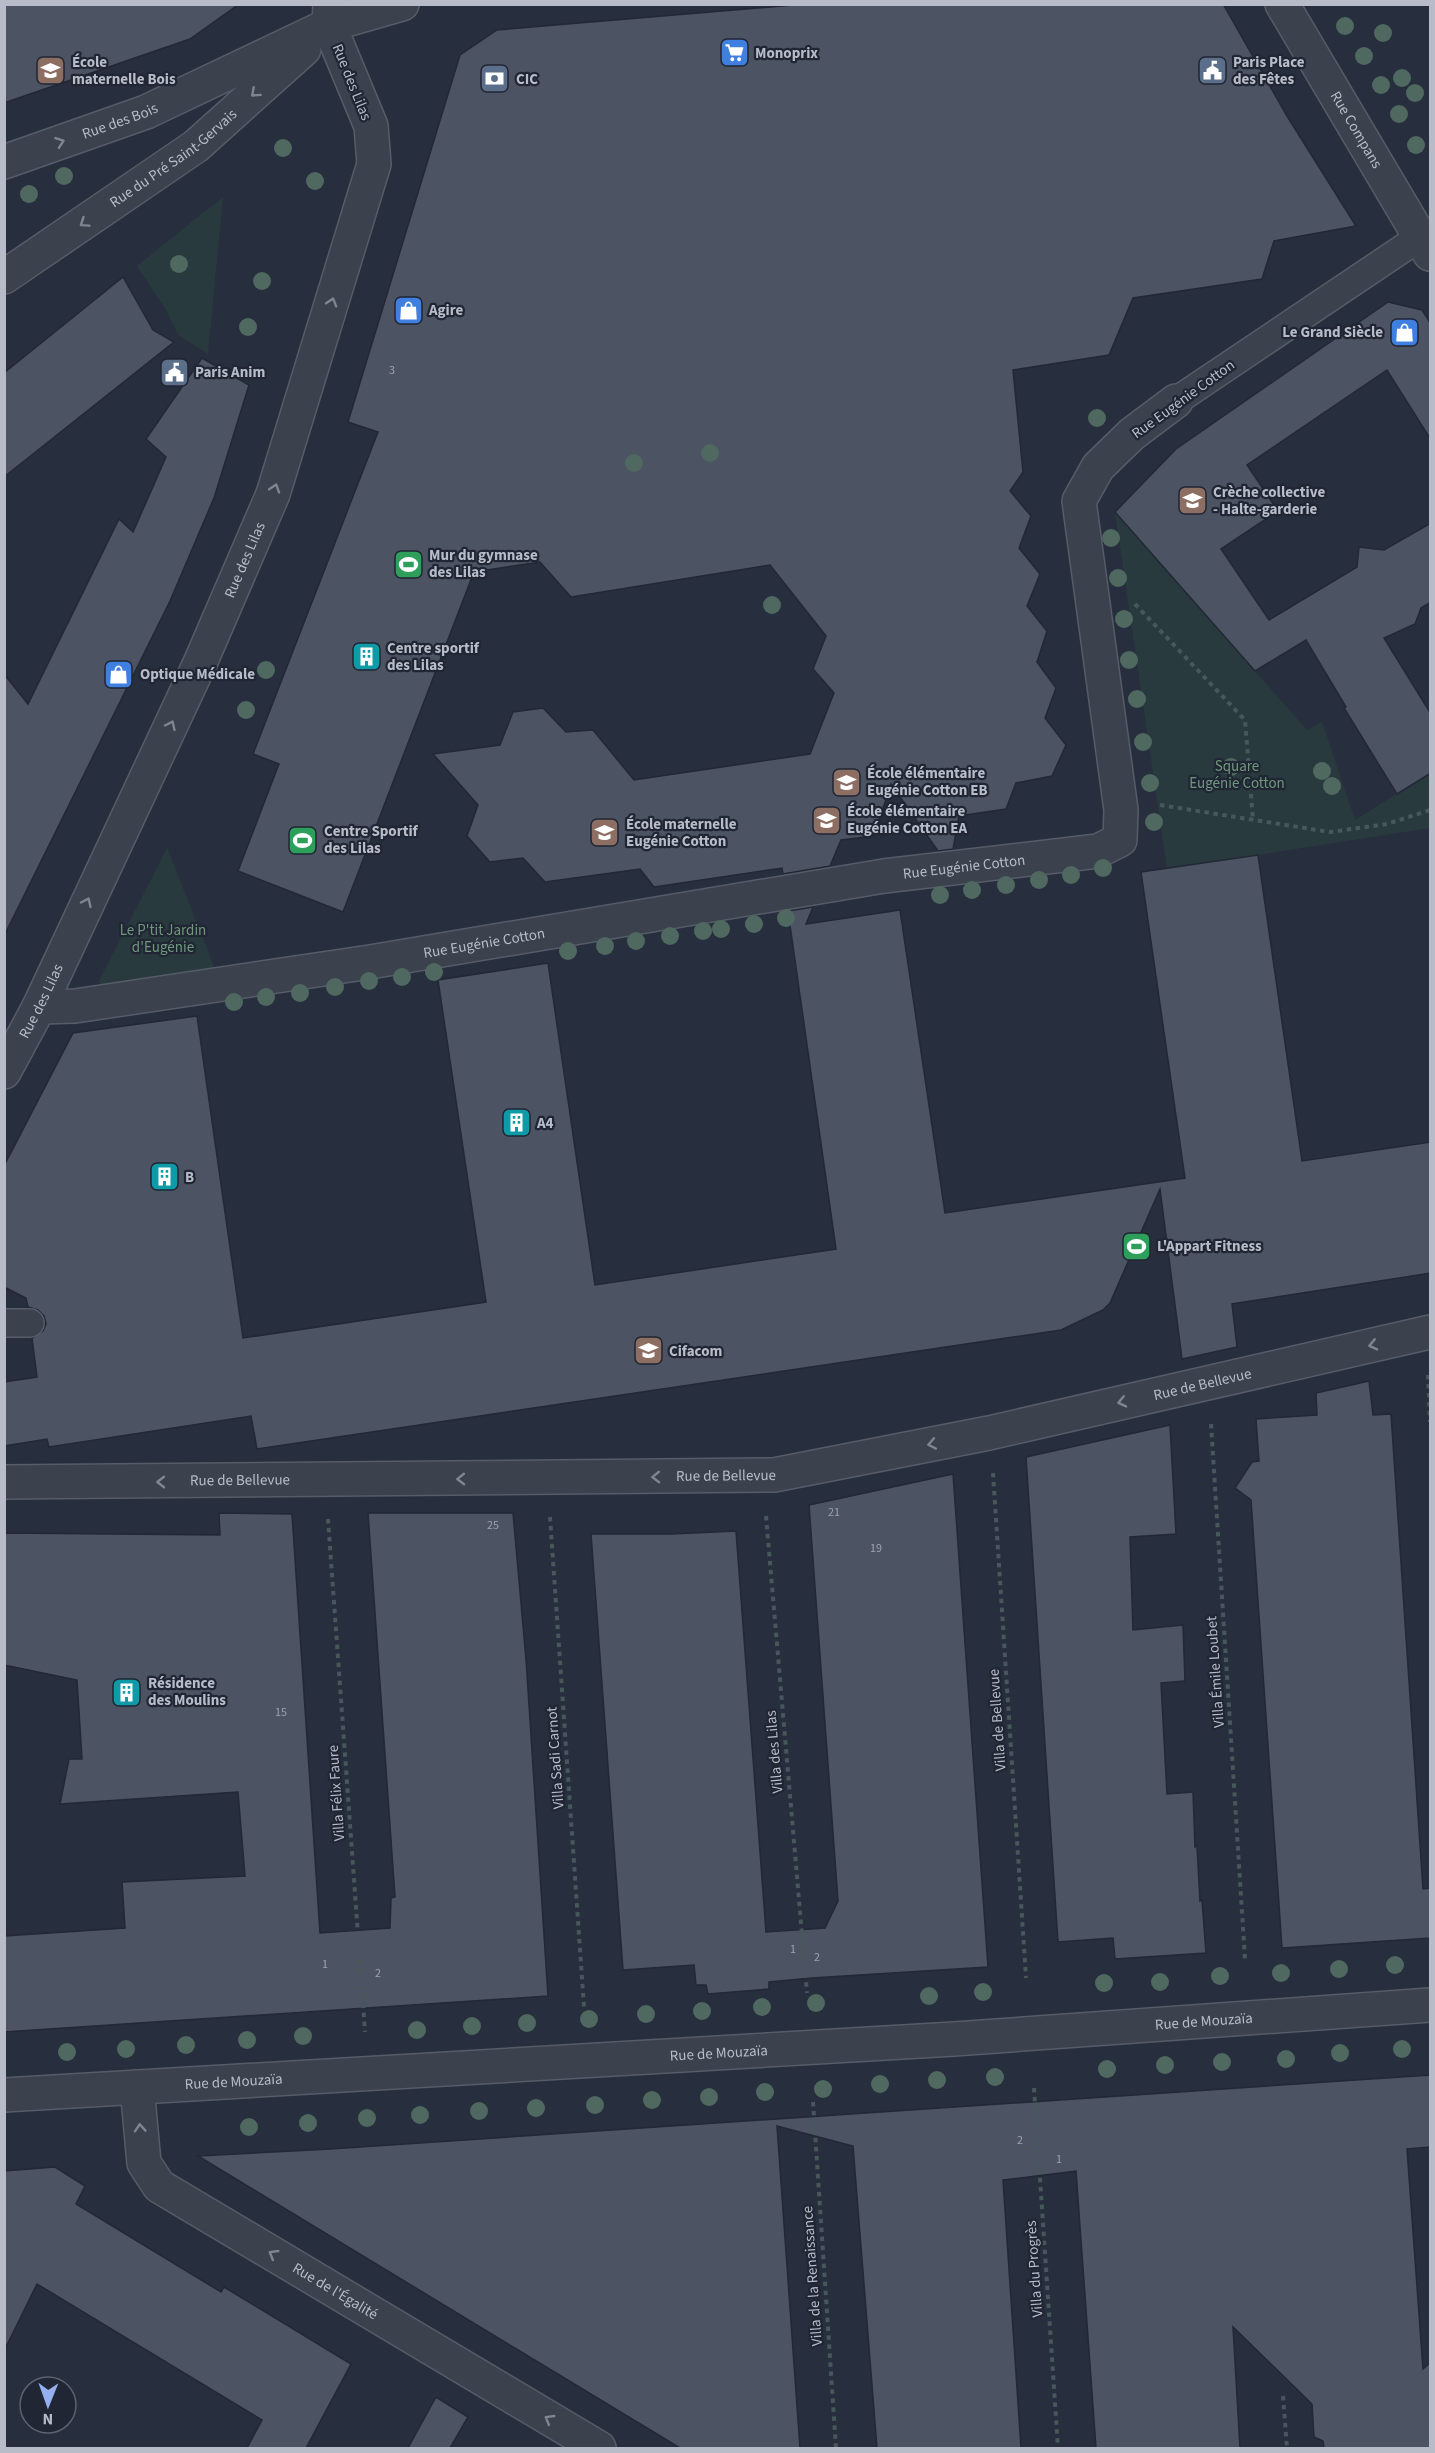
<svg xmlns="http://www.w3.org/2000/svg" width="1435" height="2453" font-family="'Source Sans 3',sans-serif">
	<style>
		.green { fill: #293a3e }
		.building { fill: #4c5363; stroke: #222835; stroke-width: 1.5 }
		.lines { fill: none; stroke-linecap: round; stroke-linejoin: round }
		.lane-casing { stroke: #565c68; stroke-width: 30 }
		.street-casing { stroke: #565c68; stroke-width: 36 }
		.path { stroke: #47575b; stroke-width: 4; stroke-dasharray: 4.5 4.5; stroke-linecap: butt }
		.lane { stroke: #3b414d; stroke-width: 27 }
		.street { stroke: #3b414d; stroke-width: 33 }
		.tree { fill: #4f6860 }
		.oneway { stroke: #7f8591 }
		.labels { text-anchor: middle; stroke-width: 4.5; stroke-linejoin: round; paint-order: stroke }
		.number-label { font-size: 12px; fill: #9ca2af }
		.poi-label { font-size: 15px; font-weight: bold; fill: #b7bcc8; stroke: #202633; text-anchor: start }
		.street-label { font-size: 15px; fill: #b7bcc8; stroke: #202633 }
		.park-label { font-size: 15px; fill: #70977d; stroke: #202633 }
	</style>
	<rect width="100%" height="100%" fill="#272e3d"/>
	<!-- green -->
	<g class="green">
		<path d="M223,197L208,354L178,335L166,310L137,266Z"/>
		<path d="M1115,512L1307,730L1322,722L1355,820L1430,773V828L1167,869Z"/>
		<path d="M167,848L215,969L101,985L99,981Z"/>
	</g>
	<!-- building -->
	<g class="building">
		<path d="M4,4H239L190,39L4,103Z"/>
		<path d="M805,4H1223L1287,116L1356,226L1274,241L1262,279L1133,298L1109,355L1013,370L1023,472L1010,491L1031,516L1019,548L1040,574L1027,606L1047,631L1037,662L1056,688L1045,718L1066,745L1052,776L1016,783L1006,809L959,816L953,849L938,851L891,784L874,836L841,840L830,866L783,874L782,868L654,887L640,869L545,882L523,858L490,862L467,836L478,805L433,754L500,745L513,712L543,708L566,732L593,730L634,780L810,754L834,693L813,669L826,636L770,565L571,597L540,562L474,572L343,912L238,871L279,764L253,754L378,432L348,422L460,55L497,30Z"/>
		<path d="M123,277L153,330L174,342L4,477V373Z"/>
		<path d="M1388,302L1422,310L1431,324V440L1387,370L1247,465L1278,511L1221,549L1269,620L1357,567L1359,547L1384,550L1431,523V602L1421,608L1415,624L1384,638L1431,714V773L1397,794L1344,708L1346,707L1306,640L1255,671L1115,512L1176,449Z"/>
		<path d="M202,358L249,385L214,498L170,601L4,936V674L28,704L119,519L133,532L166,457L146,439Z"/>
		<path d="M1258,855L1302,1161L1431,1142V1273L1232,1304L1237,1347L1182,1359L1160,1189L1110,1303L1103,1310L1061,1330L257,1449L251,1416L49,1447L47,1439L4,1446V1382L37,1377L32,1338L43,1331L46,1324L44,1316L38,1310L28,1307L26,1298L4,1287V1166L73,1033L197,1016L243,1338L486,1302L438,980L548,963L595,1285L836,1249L788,911L813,907L806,924L900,910L945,1213L1185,1178L1141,872Z"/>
		<path d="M1369,1381L1373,1415L1391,1414L1423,1889L1431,1888V1938L1282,1948L1251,1500L1235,1488L1252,1462L1259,1461L1256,1419L1317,1415L1316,1393Z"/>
		<path d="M1170,1425L1176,1534L1130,1537L1133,1630L1183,1625L1185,1681L1161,1683L1167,1794L1193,1792L1195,1847L1197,1846L1200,1901L1202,1900L1206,1953L1115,1959L1113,1938L1058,1942L1026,1457Z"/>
		<path d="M953,1474L988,1967L812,1978L769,1982V1989L708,1994L706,1985H696L694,1965L623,1970L591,1534H672L736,1531L766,1932L825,1928L838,1901L809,1505Z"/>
		<path d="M219,1513L292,1514L320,1933L390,1928L391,1898L395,1897L368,1513H513L526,1659L548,1996L4,2032V1936L125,1928L122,1882L245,1876L238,1792L60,1804L69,1759H82L77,1680L4,1665V1533L220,1535Z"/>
		<path d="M1431,2075V2147L1407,2149L1423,2369L1431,2362V2448H1324L1323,2441L1314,2437L1312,2404L1233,2327L1240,2448H1096L1076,2171L1003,2180L1021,2448H877L853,2146L777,2126L800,2448H680L198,2156L330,2149Z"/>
		<path d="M55,2167L85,2186L76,2204L221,2292L224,2287L351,2364L306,2448H247L262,2420L37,2284L4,2351V2171Z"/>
		<path d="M436,2397L468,2417L450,2448H408Z"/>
	</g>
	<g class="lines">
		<defs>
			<g id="lane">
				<path d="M1176,401L1420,237L1430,233"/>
				<path d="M4,1323H30"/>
			</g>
			<g id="street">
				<path id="s1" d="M1282,4L1430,254"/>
				<path id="s2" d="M4,162L146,112L329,25L402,4"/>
				<path id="s3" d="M4,277L196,146L304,49"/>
				<path id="s4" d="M39,1007L75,1006L370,962L884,876L1098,851L1120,840L1121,810L1079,501L1098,467L1132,434L1176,401"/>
				<path id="s5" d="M4,1072L39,1007L201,661L273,494L374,164L371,126L329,25L330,4"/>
				<path id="s6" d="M4,1482L774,1475L989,1433L1430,1332"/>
				<path id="s7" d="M137,2087L144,2163L159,2186L599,2448"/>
				<path id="s8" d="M4,2095L954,2039L1430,2005"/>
			</g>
		</defs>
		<!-- lane casing -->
		<use href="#lane" class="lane-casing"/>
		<!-- street casing -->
		<use href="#street" class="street-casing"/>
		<!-- path -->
		<g class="path">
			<path d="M1135,604L1245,720L1253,820"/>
			<path d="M1160,805L1330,832L1387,824L1430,810"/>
			<path d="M1428,1375L1430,1422"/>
			<path d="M1211,1424L1245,1959"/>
			<path d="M993,1473L1026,1978"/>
			<path d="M766,1516L807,1993"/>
			<path d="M550,1517L584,2007"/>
			<path d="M328,1519L365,2032"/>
			<path d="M1034,2088L1058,2448"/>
			<path d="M813,2102L836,2448"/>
			<path d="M1283,2396L1287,2448"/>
		</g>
		<!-- lane -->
		<use href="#lane" class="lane"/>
		<!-- street -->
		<use href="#street" class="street"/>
	</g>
	<!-- trees -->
	<g class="tree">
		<circle cx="1345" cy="26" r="9"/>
		<circle cx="1383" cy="33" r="9"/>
		<circle cx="1364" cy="56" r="9"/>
		<circle cx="1402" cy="78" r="9"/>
		<circle cx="1381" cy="85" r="9"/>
		<circle cx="1415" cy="93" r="9"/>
		<circle cx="1399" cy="114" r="9"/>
		<circle cx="1416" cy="145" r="9"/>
		<circle cx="283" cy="148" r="9"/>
		<circle cx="64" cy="176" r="9"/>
		<circle cx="315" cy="181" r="9"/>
		<circle cx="29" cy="194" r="9"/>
		<circle cx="179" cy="264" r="9"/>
		<circle cx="262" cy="281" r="9"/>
		<circle cx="248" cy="327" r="9"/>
		<circle cx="1097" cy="418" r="9"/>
		<circle cx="710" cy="453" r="9"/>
		<circle cx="634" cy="463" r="9"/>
		<circle cx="1111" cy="538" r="9"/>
		<circle cx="1118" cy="578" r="9"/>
		<circle cx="772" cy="605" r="9"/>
		<circle cx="1124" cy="619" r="9"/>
		<circle cx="1129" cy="660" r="9"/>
		<circle cx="266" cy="670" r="9"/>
		<circle cx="1137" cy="699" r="9"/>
		<circle cx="246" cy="710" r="9"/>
		<circle cx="1143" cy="742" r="9"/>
		<circle cx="1231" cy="767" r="9"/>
		<circle cx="1322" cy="771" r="9"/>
		<circle cx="1150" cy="783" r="9"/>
		<circle cx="1332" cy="786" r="9"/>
		<circle cx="1154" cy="822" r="9"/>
		<circle cx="1103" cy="868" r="9"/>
		<circle cx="1071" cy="875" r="9"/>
		<circle cx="1039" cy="880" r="9"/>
		<circle cx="1006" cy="885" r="9"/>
		<circle cx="972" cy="890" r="9"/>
		<circle cx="940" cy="895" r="9"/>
		<circle cx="786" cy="918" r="9"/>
		<circle cx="754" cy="924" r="9"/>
		<circle cx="721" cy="929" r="9"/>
		<circle cx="703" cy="931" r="9"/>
		<circle cx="670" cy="936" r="9"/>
		<circle cx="636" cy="941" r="9"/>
		<circle cx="605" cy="946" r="9"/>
		<circle cx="568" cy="951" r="9"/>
		<circle cx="434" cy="972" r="9"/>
		<circle cx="402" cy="977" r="9"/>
		<circle cx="369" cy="981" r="9"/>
		<circle cx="335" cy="987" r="9"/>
		<circle cx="300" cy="993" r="9"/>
		<circle cx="266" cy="997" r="9"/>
		<circle cx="234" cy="1002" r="9"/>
		<circle cx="1395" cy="1965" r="9"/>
		<circle cx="1339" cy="1969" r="9"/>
		<circle cx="1281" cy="1973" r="9"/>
		<circle cx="1220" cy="1976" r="9"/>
		<circle cx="1160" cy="1982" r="9"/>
		<circle cx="1104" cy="1983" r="9"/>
		<circle cx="983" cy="1992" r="9"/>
		<circle cx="929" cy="1996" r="9"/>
		<circle cx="816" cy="2003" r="9"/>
		<circle cx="762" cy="2007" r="9"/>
		<circle cx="702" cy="2011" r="9"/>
		<circle cx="646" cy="2014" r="9"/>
		<circle cx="589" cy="2019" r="9"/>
		<circle cx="527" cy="2023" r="9"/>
		<circle cx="472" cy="2026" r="9"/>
		<circle cx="417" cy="2030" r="9"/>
		<circle cx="303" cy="2036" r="9"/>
		<circle cx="247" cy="2040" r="9"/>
		<circle cx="186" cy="2045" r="9"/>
		<circle cx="126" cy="2049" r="9"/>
		<circle cx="1402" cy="2049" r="9"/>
		<circle cx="67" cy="2052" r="9"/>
		<circle cx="1340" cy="2053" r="9"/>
		<circle cx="1286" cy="2059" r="9"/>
		<circle cx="1222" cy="2062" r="9"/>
		<circle cx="1165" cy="2065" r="9"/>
		<circle cx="1107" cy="2069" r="9"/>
		<circle cx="995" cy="2077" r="9"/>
		<circle cx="937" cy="2080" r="9"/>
		<circle cx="880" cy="2084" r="9"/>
		<circle cx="823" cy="2089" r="9"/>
		<circle cx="765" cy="2092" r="9"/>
		<circle cx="709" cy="2097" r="9"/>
		<circle cx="652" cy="2100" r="9"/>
		<circle cx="595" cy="2105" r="9"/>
		<circle cx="536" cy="2108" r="9"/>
		<circle cx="479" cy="2111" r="9"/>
		<circle cx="420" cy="2115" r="9"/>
		<circle cx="367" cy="2118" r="9"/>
		<circle cx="308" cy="2123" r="9"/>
		<circle cx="249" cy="2127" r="9"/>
	</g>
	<!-- one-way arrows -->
	<defs><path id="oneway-chevron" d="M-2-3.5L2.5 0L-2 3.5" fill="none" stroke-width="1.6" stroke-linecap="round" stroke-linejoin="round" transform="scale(1.5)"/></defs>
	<g class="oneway">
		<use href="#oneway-chevron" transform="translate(255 93) rotate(138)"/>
		<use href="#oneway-chevron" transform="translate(60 142) rotate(-20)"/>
		<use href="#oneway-chevron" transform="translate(84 223) rotate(146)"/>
		<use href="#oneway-chevron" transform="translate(332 302) rotate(-73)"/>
		<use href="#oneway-chevron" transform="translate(275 488) rotate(-72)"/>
		<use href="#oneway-chevron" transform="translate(171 725) rotate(-65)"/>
		<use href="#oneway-chevron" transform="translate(87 902) rotate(-65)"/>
		<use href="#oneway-chevron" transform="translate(1373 1345) rotate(167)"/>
		<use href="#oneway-chevron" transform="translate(1122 1402) rotate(167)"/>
		<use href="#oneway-chevron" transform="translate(932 1444) rotate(169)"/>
		<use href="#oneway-chevron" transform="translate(656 1477) rotate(179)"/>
		<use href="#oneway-chevron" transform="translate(461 1479) rotate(179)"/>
		<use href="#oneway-chevron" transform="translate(161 1482) rotate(180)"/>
		<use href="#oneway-chevron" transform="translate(140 2128) rotate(-94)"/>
		<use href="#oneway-chevron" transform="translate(273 2254) rotate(-149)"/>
		<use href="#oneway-chevron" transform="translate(549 2419) rotate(-149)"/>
	</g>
	<!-- icons -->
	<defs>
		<symbol id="supermarket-square" viewBox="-11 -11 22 22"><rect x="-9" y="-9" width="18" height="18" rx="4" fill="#3f7fe0" stroke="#202633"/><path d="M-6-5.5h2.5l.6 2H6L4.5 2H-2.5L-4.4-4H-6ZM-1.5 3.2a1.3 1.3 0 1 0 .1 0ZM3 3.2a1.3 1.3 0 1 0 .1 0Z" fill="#fff"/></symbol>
		<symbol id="school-square" viewBox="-11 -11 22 22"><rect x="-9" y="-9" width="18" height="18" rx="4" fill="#8d6e63" stroke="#202633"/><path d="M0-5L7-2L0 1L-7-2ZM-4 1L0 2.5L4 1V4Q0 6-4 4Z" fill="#fff"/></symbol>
		<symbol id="civic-square" viewBox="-11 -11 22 22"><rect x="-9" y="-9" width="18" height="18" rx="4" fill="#5c6f8a" stroke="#202633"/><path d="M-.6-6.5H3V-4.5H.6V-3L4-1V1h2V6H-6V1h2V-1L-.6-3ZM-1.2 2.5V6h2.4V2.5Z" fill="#fff"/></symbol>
		<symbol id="bank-square" viewBox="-11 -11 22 22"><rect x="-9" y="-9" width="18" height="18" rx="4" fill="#5c6f8a" stroke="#202633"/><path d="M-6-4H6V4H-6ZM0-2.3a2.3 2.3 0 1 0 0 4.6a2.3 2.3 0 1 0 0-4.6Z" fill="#fff"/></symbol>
		<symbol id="shop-square" viewBox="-11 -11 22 22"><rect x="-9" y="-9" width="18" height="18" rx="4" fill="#3f7fe0" stroke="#202633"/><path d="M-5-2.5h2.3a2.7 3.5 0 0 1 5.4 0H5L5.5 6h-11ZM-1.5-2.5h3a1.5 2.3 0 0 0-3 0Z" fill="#fff"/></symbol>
		<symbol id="stadium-square" viewBox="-11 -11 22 22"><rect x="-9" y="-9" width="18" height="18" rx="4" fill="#2e9e5b" stroke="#202633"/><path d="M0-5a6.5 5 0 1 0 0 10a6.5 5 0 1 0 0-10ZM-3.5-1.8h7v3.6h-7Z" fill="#fff"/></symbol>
		<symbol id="building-square" viewBox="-11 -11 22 22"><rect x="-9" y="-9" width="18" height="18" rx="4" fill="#0f9aa8" stroke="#202633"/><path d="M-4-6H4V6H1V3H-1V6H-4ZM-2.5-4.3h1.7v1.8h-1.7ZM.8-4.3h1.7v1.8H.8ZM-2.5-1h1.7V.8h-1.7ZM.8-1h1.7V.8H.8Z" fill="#fff"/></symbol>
		<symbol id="university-square" viewBox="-11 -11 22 22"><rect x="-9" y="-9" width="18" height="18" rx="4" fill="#8d6e63" stroke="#202633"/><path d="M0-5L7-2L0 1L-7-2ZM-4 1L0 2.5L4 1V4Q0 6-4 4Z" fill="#fff"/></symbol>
	</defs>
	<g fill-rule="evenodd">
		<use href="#supermarket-square" x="718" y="36" width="33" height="33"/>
		<use href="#school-square" x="34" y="54" width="33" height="33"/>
		<use href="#civic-square" x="1196" y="54" width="33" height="33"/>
		<use href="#bank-square" x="478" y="62" width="33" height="33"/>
		<use href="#shop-square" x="392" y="294" width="33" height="33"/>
		<use href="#shop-square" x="1388" y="316" width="33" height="33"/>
		<use href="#civic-square" x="158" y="356" width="33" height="33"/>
		<use href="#school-square" x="1176" y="484" width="33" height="33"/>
		<use href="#stadium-square" x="392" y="548" width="33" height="33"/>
		<use href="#building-square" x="350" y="640" width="33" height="33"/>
		<use href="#shop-square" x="102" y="658" width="33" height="33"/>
		<use href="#school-square" x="830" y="766" width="33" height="33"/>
		<use href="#school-square" x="810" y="804" width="33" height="33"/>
		<use href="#school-square" x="588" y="816" width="33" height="33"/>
		<use href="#stadium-square" x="286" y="824" width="33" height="33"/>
		<use href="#building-square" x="500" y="1106" width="33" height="33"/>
		<use href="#building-square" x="148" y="1160" width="33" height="33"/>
		<use href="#stadium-square" x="1120" y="1230" width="33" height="33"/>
		<use href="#university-square" x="632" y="1334" width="33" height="33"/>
		<use href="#building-square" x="110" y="1676" width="33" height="33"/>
	</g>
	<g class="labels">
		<!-- number labels -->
		<g class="number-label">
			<text x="392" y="374">3</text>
			<text x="834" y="1516">21</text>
			<text x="493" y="1529">25</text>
			<text x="876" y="1552">19</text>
			<text x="281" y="1716">15</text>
			<text x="793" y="1953">1</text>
			<text x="817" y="1961">2</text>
			<text x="325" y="1968">1</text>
			<text x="378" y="1977">2</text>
			<text x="1020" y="2144">2</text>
			<text x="1059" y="2163">1</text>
		</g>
		<!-- poi labels -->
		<g class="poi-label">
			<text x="755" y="58">Monoprix</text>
			<text x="72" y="67">École<tspan x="72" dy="17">maternelle Bois</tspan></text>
			<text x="1233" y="67">Paris Place<tspan x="1233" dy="17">des Fêtes</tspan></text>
			<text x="516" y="84">CIC</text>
			<text x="429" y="315">Agire</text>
			<text x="1383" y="337" text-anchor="end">Le Grand Siècle</text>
			<text x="195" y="377">Paris Anim</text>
			<text x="1213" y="497">Crèche collective<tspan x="1213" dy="17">- Halte-garderie</tspan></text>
			<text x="429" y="560">Mur du gymnase<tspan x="429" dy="17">des Lilas</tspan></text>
			<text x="387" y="653">Centre sportif<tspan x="387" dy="17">des Lilas</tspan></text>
			<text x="140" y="679">Optique Médicale</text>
			<text x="867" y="778">École élémentaire<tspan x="867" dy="17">Eugénie Cotton EB</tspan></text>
			<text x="847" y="816">École élémentaire<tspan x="847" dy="17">Eugénie Cotton EA</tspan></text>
			<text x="626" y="829">École maternelle<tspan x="626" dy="17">Eugénie Cotton</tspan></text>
			<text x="324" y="836">Centre Sportif<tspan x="324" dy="17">des Lilas</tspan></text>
			<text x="537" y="1128">A4</text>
			<text x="185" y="1182">B</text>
			<text x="1157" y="1251">L'Appart Fitness</text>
			<text x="669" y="1356">Cifacom</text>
			<text x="148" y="1688">Résidence<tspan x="148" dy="17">des Moulins</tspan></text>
		</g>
		<!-- street labels -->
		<g class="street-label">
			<text transform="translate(352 82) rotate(68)" y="5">Rue des Lilas</text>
			<text dy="5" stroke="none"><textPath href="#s2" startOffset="123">Rue des Bois</textPath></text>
			<text dy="5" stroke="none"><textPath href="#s1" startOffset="146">Rue Compans</textPath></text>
			<text dy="5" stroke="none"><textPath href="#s3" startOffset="207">Rue du Pré Saint-Gervais</textPath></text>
			<text transform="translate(1183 399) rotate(-36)" y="5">Rue Eugénie Cotton</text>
			<text dy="5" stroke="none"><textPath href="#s5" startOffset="566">Rue des Lilas</textPath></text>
			<text dy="5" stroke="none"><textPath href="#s4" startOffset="936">Rue Eugénie Cotton</textPath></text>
			<text dy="5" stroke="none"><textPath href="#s4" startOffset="450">Rue Eugénie Cotton</textPath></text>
			<text dy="5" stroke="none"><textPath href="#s5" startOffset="80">Rue des Lilas</textPath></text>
			<text dy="5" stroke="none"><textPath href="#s6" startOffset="1208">Rue de Bellevue</textPath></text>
			<text dy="5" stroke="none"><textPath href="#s6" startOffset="722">Rue de Bellevue</textPath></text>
			<text dy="5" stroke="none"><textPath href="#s6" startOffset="236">Rue de Bellevue</textPath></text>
			<text transform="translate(1215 1672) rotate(-94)" y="5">Villa Émile Loubet</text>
			<text transform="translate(997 1720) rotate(-94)" y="5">Villa de Bellevue</text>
			<text transform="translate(774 1752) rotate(-95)" y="5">Villa des Lilas</text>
			<text transform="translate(555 1758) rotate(-94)" y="5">Villa Sadi Carnot</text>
			<text transform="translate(336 1793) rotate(-94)" y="5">Villa Félix Faure</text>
			<text dy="5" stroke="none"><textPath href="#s8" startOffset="1202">Rue de Mouzaïa</textPath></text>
			<text dy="5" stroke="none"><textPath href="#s8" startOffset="716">Rue de Mouzaïa</textPath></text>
			<text dy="5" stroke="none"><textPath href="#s8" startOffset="230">Rue de Mouzaïa</textPath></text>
			<text transform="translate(1034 2269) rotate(-94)" y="5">Villa du Progrès</text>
			<text transform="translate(812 2276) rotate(-94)" y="5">Villa de la Renaissance</text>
			<text dy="5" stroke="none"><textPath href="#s7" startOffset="309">Rue de l'Égalité</textPath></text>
		</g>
		<!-- park labels -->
		<g class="park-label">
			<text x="1237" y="771">Square<tspan x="1237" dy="17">Eugénie Cotton</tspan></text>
			<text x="163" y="935">Le P'tit Jardin<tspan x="163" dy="17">d'Eugénie</tspan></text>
		</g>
	</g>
	<!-- border -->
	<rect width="1435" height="2453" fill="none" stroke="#b7bcc8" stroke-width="12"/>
	<!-- north arrow -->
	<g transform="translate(48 2405) rotate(181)"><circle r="28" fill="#202633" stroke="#5c626f" stroke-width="1.5"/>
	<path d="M0-4.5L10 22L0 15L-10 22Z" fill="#95afef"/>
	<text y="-9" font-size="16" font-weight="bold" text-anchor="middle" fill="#b7bcc8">N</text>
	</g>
</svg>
